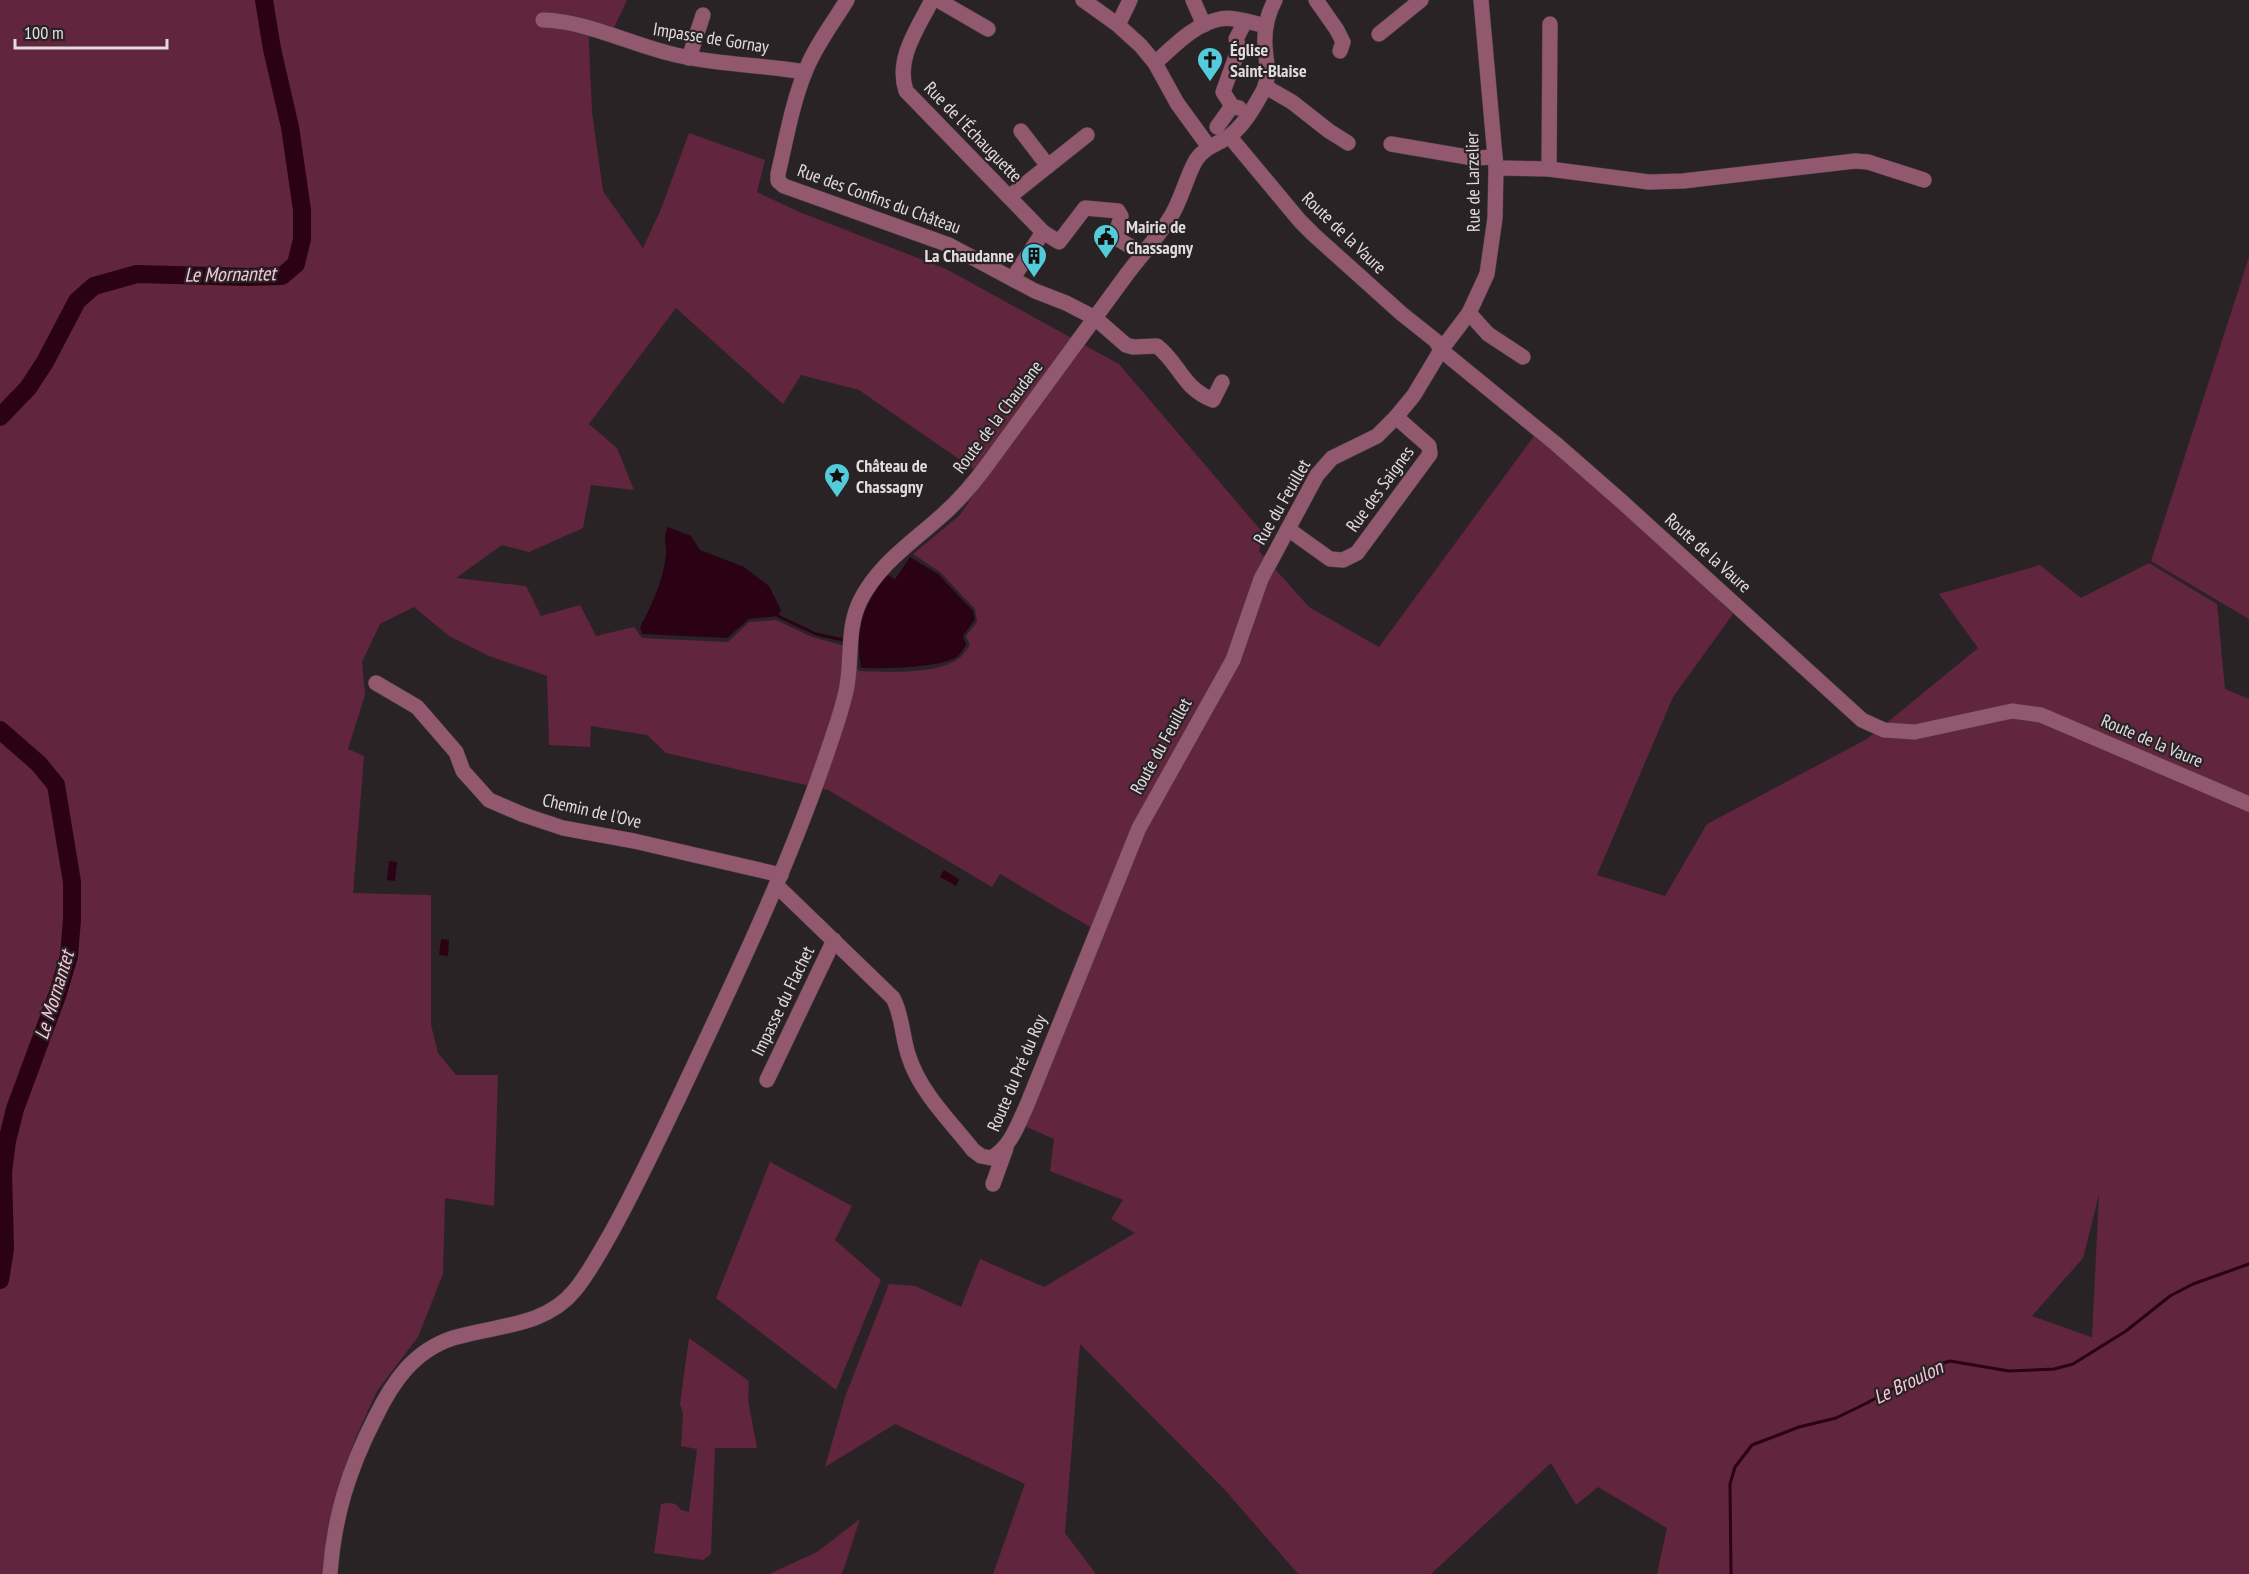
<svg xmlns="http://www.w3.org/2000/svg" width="2249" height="1574" font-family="'PT Sans Narrow',sans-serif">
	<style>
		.green { fill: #61253d; fill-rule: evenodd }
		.water { fill: #2a0214 }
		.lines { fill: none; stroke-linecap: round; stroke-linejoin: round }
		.stream { stroke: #2a0214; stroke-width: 3 }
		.river { stroke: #2a0214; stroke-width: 18 }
		.minor-casing { stroke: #474143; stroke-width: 16 }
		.minor { stroke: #92586d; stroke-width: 15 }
		.labels { text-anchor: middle; stroke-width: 4.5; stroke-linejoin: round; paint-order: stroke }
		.street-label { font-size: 18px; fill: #e1dcde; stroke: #2a2325 }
		.poi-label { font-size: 18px; font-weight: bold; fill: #e1dcde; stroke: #2a2325; text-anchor: start }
		.water-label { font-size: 20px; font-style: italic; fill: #f9c7d7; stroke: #2a2325 }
	</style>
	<rect width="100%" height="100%" fill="#2a2325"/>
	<!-- green -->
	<g class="green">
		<path d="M0,0H627L612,32L588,23L592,112L603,191L643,248L661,209L689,133L765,160L757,192L797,211L946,269L1119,364L1264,534L1259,551L1309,607L1379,647L1534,436L1594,483L1733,614L1673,697L1597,875L1665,896L1707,824L1867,739L1978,648L1939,594L2040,565L2081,598L2149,563L2217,604L2225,689L2249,699V1574H1657L1667,1528L1598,1487L1576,1505L1551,1463L1431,1574H1298L1225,1490L1080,1344L1065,1533L1096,1574H993L1025,1484L895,1424L825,1467L845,1397L889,1284L915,1286L961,1307L980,1259L1044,1287L1135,1233L1111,1219L1123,1200L1050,1171L1054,1139L1022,1125L1102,934L1000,874L992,887L828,790L666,753L647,735L591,726L590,747L549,745L547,676L489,656L449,636L414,607L380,624L362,662L365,695L348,749L364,756L353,893L431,895V1025L438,1053L456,1075H498L494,1206L445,1198L443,1274L418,1337L377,1391L356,1437L338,1486L322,1574H0ZM676,308L783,404L801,375L859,390L985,477L960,515L913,554L940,572L975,609L977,622L966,636L970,645C966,650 963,656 958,659C935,675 886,672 859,671L842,645L812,637L776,620L749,622L728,642L642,638L634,627L596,636L580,605L541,616L526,586L456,578L502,545L529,552L583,528L591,485L634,490L617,448L589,424ZM2099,1194L2092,1337H2091L2032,1316L2083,1258Z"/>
		<path d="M2249,257V619L2151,561Z"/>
		<path d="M770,1162L852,1206L835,1240L881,1280L836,1390L716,1298Z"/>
		<path d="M689,1338L749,1381L748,1400L757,1448H715L711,1554L703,1560L654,1553L661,1504C670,1502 676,1502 681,1510L689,1512L697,1449L681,1446L683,1414L680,1404Z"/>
		<path d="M860,1519L842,1574H769L817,1552Z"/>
	</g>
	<!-- water -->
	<g class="water">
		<path d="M668,527L691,536L700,550L744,567L769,586L781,610L778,616L749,619L727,638L642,634L640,627C652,605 663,581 666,555C667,545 662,536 668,527Z"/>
		<path d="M910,557L938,574L973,611L975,619L963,636L966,644C964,648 961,653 958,656C944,668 880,669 861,668C860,659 858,649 859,639C859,614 873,594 886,574L895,579Z"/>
		<path d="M389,861L397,862L395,881L387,880Z"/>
		<path d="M944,870L959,879L956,886L940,877Z"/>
		<path d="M441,939L449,940L448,956L439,955Z"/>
	</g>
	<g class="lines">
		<!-- stream -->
		<g class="stream">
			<path d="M778,616L816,634L843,640"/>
			<path d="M1731,1574L1730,1484L1735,1467L1752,1445L1799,1427L1836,1418L1867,1403L1934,1366L1950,1361L2009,1371L2054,1369L2073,1364L2126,1331L2170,1296L2193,1284L2249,1264"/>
		</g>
		<!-- river -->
		<g class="river">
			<path d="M0,417L28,388L45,362L77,301L94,286L137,274L248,277L282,276L296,264L302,239V210L290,127L272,49L264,0"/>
			<path d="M0,730L39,764L56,785L72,882V919L69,956L58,993L15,1109L7,1141L3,1173L5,1249L0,1280"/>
		</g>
		<defs>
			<g id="minor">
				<path d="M847,0C833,23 815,46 805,72C792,104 786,140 778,174V181L784,186L949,245L1035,291L1066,303L1095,318L1126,345L1133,347L1157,346C1180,364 1182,388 1213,400L1222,382"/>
				<path d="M932,0C918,28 895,59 906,91L1043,232L1013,278"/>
				<path d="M938,0L988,29"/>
				<path d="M1083,0L1118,25L1141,46L1155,63L1177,103L1209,147"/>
				<path d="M1193,0L1204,25"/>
				<path d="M1316,0L1337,30L1343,42L1340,51"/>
				<path d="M543,20C589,21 635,47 681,56C722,65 764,65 805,72"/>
				<path d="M1118,25L1130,0"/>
				<path d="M1379,34L1421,0"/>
				<path d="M689,58L703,15"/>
				<path d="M1155,63C1173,47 1194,24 1220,19C1233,16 1252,23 1266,26"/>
				<path d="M1266,87L1292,102L1329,131L1348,143"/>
				<path d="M1232,106L1223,92L1239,48L1236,39L1245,22"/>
				<path d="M1217,127L1232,106L1239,108"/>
				<path d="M1021,131L1048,166"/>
				<path d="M1230,137L1300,221L1314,235L1402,314L1436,341L1441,350L1556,444L1620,500L1862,720L1884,730L1915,732L2012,711L2041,715L2249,804"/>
				<path d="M1391,144L1473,158L1495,157"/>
				<path d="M1496,168L1549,169L1550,24"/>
				<path d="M1549,169L1649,182L1683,181L1855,161L1868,162L1924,180"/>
				<path d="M1009,197L1087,135"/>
				<path d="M1043,232L1059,242L1085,208L1118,211L1121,216L1116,235L1118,239L1143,254"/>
				<path d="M1469,313L1488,334L1523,357"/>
				<path d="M1288,529L1330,559L1343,560L1357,553L1430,454L1429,446L1396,417"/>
				<path d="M376,683L417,707L456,752L463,771L489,800L524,815L563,828L634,841L781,875"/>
				<path d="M777,886L893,998C903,1017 902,1038 909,1057C920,1092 951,1122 973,1150L981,1156L991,1158C1011,1147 1018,1124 1027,1105L1139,828L1233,660L1261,579L1317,475L1332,458L1377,436L1396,417L1414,395L1441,350L1469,313L1487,274L1495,218L1496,168L1481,0"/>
				<path d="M767,1080L834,940"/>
				<path d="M993,1184L1006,1148"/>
				<path d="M330,1574C334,1516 349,1469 375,1418C392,1383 413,1351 453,1338C496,1325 545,1327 575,1290C589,1273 600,1252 611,1233C636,1188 658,1141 680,1095C733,982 788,869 828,750C835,729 843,708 847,686C852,657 847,628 860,601C878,565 910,544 939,518C959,501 975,482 990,461C1036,399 1081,336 1127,274C1140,257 1155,240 1168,221C1181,203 1185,179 1196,160C1204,148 1215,145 1227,138C1242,128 1253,109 1262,93C1271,77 1266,63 1265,46C1264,30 1267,15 1275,0"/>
			</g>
		</defs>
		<!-- minor casing -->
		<use href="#minor" class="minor-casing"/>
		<!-- minor -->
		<use href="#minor" class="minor"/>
	</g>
	<!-- icons -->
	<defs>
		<symbol id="church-pin" viewBox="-11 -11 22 30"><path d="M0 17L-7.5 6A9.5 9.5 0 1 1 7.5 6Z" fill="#53cbda" stroke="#2a2325"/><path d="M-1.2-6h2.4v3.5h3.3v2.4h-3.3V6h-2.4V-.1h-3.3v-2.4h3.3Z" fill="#111"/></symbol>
		<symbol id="civic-pin" viewBox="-11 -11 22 30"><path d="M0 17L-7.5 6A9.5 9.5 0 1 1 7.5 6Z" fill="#53cbda" stroke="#2a2325"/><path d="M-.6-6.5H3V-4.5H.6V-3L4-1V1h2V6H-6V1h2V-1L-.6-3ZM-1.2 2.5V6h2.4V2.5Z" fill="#111"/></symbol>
		<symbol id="building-pin" viewBox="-11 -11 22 30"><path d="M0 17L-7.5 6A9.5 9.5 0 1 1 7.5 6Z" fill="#53cbda" stroke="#2a2325"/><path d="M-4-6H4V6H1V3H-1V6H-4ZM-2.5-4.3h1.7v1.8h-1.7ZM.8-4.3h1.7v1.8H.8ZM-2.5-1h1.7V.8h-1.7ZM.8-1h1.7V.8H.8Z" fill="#111"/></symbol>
		<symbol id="sight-pin" viewBox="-11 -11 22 30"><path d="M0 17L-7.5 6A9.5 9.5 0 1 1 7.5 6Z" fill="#53cbda" stroke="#2a2325"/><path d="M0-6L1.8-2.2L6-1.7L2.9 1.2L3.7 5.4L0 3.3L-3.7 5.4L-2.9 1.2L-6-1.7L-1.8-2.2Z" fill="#111"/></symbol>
	</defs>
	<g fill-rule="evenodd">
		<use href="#church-pin" x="1195" y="45" width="30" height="40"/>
		<use href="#civic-pin" x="1091" y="222" width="30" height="40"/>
		<use href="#building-pin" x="1019" y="241" width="30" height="40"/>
		<use href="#sight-pin" x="822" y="461" width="30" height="40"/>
	</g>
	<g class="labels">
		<!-- street labels -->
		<g class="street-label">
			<text transform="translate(711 38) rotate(9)" y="6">Impasse de Gornay</text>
			<text transform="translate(973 132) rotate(46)" y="6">Rue de l'Échauguette</text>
			<text transform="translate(1473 182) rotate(-91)" y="6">Rue de Larzelier</text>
			<text transform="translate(879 199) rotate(20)" y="6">Rue des Confins du Château</text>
			<text transform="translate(1344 233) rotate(44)" y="6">Route de la Vaure</text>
			<text transform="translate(998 417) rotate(-53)" y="6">Route de la Chaudane</text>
			<text transform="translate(1380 489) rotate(-54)" y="6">Rue des Saignes</text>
			<text transform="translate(1282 502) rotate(-60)" y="6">Rue du Feuillet</text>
			<text transform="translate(1708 553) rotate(42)" y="6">Route de la Vaure</text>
			<text transform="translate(2152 741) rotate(23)" y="6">Route de la Vaure</text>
			<text transform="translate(1161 746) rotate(-61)" y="6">Route du Feuillet</text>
			<text transform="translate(592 811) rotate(13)" y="6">Chemin de l'Ove</text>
			<text transform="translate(783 1001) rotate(-64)" y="6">Impasse du Flachet</text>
			<text transform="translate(1017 1073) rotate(-67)" y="6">Route du Pré du Roy</text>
		</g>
		<!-- poi labels -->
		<g class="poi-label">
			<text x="1230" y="56">Église<tspan x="1230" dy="21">Saint-Blaise</tspan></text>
			<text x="1126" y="233">Mairie de<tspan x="1126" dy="21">Chassagny</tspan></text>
			<text x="1014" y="262" text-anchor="end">La Chaudanne</text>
			<text x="856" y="472">Château de<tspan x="856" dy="21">Chassagny</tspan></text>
		</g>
		<!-- water labels -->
		<g class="water-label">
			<text transform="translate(230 274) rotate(-1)" y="7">Le Mornantet</text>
			<text transform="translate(54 995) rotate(-73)" y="7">Le Mornantet</text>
			<text transform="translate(1908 1382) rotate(-26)" y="7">Le Broulon</text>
		</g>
	</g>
	<!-- scale -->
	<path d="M15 39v9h152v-9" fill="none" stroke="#e1dcde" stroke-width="3"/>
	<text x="24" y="39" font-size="18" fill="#e1dcde" stroke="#2a2325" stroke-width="4.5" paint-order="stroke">100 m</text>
</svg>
